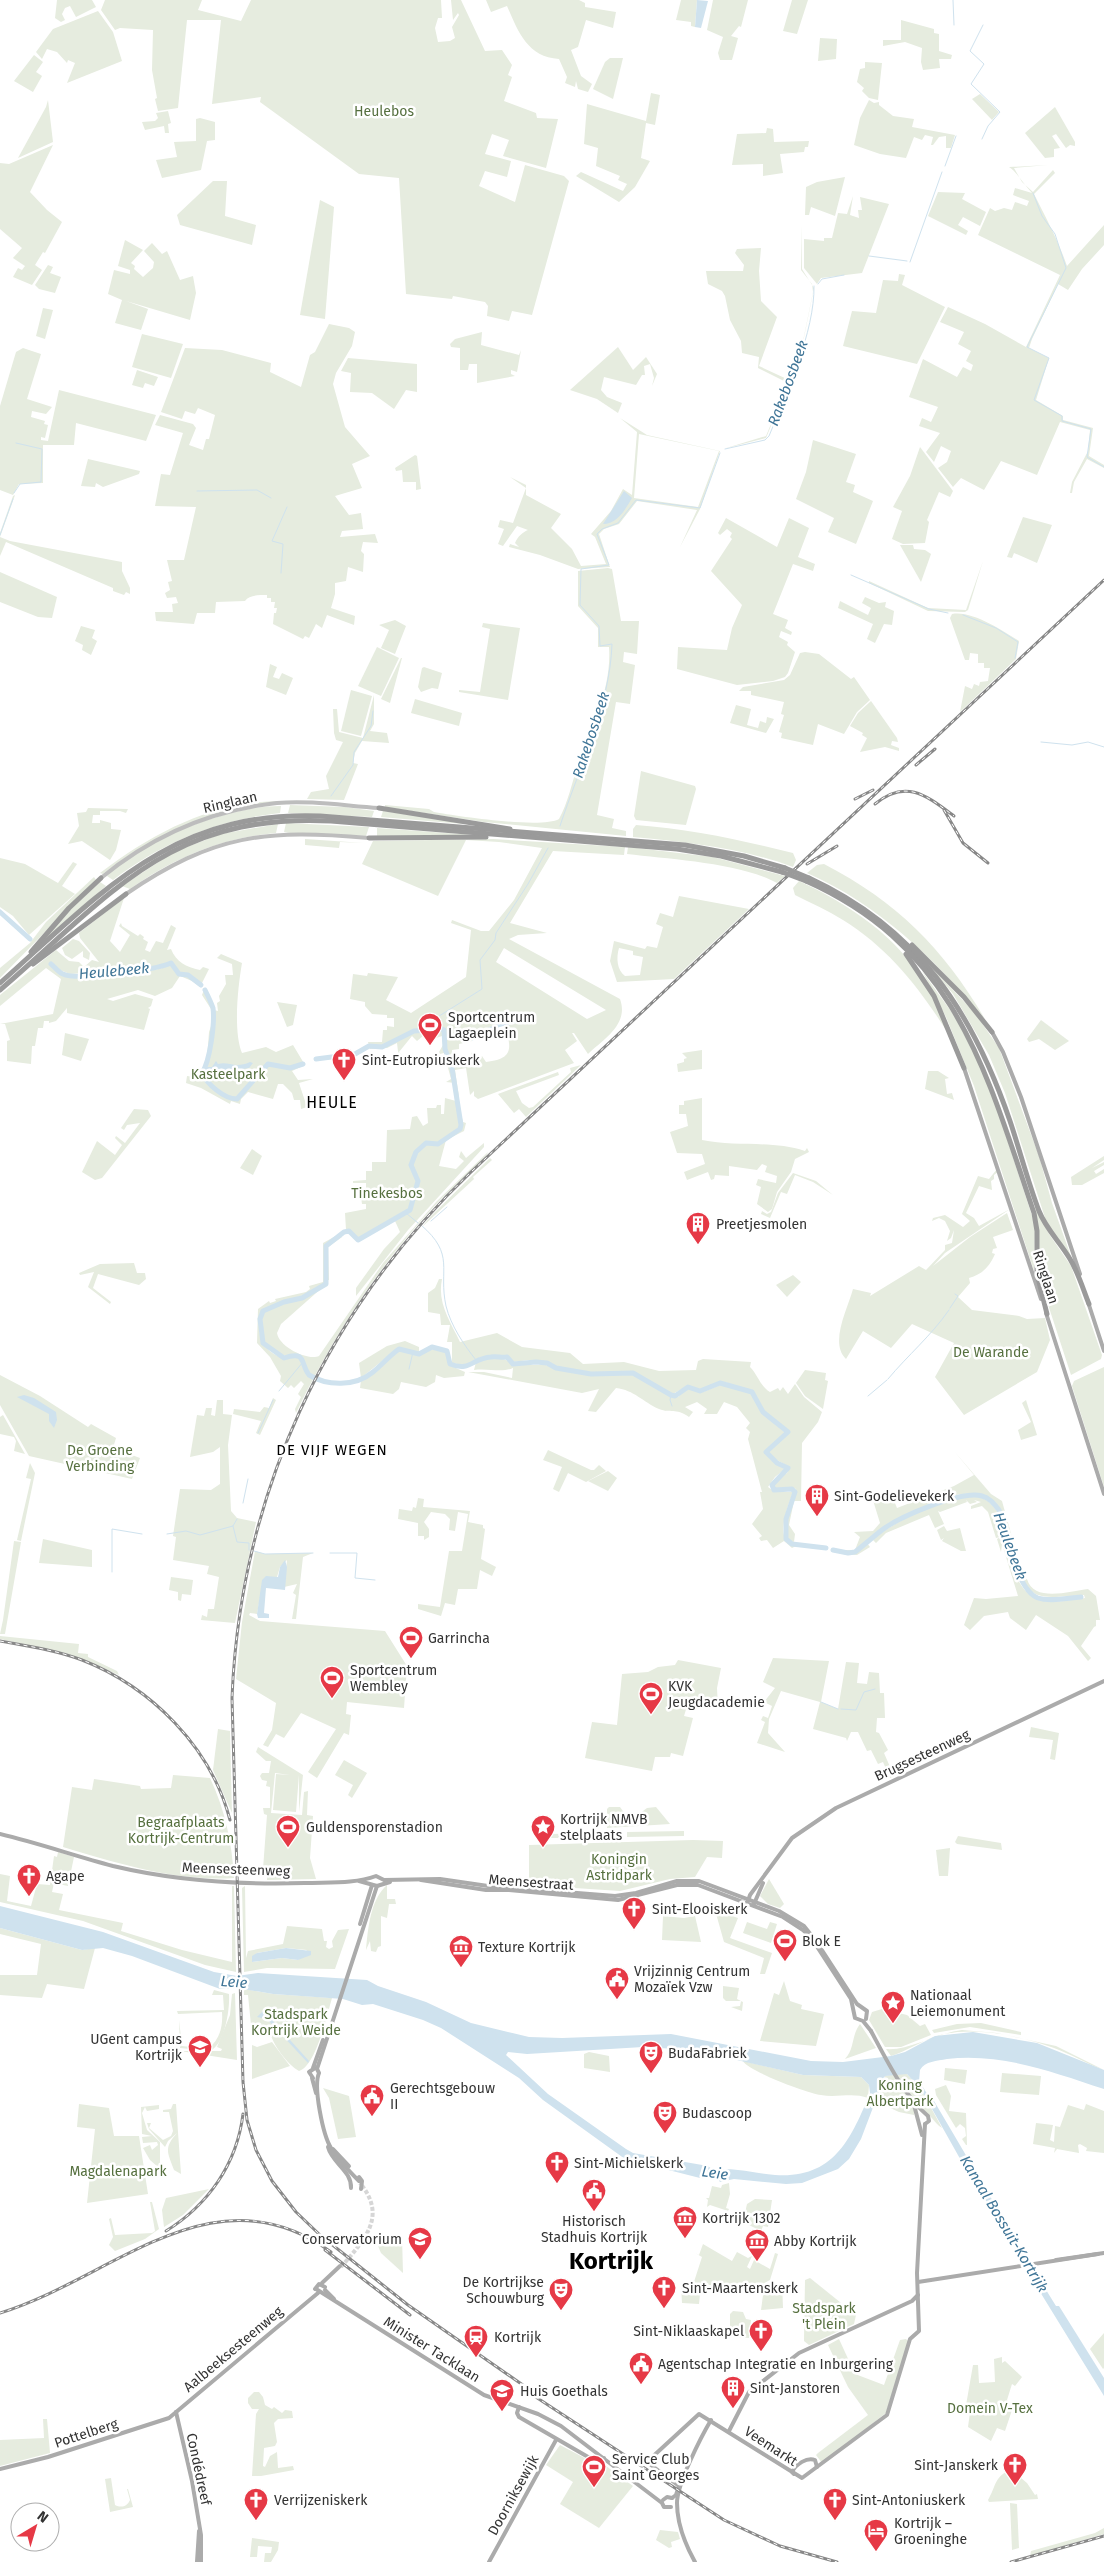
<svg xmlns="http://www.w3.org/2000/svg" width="1104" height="2562" font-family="'Fira Sans',sans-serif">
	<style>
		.green { fill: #e6ecdf; fill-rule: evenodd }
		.water { fill: #cfe2ee; fill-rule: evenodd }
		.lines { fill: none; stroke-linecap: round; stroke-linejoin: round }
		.stream { stroke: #cfe2ee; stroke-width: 1 }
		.river { stroke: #cfe2ee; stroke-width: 5 }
		.primary-tunnel { stroke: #d6d6d6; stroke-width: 4; stroke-dasharray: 4 2; stroke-linecap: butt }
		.secondary { stroke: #bdbdbd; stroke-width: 4 }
		.primary { stroke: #ababab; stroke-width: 4 }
		.highway { stroke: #9a9a9a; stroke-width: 5 }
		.rail-casing { stroke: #888; stroke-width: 3 }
		.rail { stroke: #fff; stroke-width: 1; stroke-dasharray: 4; stroke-linecap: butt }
		.highway-bridge { stroke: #9a9a9a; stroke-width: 5 }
		.labels { text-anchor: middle; stroke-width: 5; stroke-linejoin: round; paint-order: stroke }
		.park-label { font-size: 14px; fill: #56703f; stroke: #fff }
		.street-label { font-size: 14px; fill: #333; stroke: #fff }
		.poi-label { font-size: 14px; fill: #333; stroke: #fff; text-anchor: start }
		.water-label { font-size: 15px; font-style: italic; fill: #3f7597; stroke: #fff }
		.neighbourhood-label { font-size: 15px; letter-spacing: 1px; fill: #000; stroke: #fff }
		.quarter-label { font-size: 16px; letter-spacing: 1px; fill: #000; stroke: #fff }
		.town-label { font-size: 24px; font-weight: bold; fill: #000; stroke: #fff }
	</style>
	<rect width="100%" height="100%" fill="#fff"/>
	<!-- green -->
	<g class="green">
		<path d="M57,0H92L96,7L76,17L70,6L65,8L62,14L65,20L61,22L55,18Z"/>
		<path d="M105,0H202L198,10L241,21L251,0H441L442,18H438L435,28L438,42L450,41L455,38L452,27L459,15L458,13L453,20L451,0H461L485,51L502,50L512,65L508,75L512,77L504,101L536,113L537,118L558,119L546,168L503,156L509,140L492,134L485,154L511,161L507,177L485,171L479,186L515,202L525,165L564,176L569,181L532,315L512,311L509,321L487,316L488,306L485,302L453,296L452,299L406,294L399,178L359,174L260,102L261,97L212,104L221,20H187L178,108L158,111L155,99L157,98L152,70L153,30L120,28L115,30L101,10Z"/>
		<path d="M486,0H579L585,3V7L616,12L613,28L586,20L578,47L571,50L581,76L592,84L588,92L578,89L576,81L575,87L565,83L567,77L559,59C527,57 518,31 507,6L491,12Z"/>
		<path d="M681,0H697L695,27L691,26V22L676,20Z"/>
		<path d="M713,0H748L741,27L739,26L731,36L738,38L732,60H720L718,53L723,37L707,30Z"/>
		<path d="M792,0H808L797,34L783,31Z"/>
		<path d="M98,11L113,32L122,61L67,83L75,63L68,60L67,63L57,52L47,49L42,59L36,52L53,29Z"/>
		<path d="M901,20L934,29V33L939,34V51L952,55L951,59H939L940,68L923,70L921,62L922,48L905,42L883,46V40H901Z"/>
		<path d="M820,38L837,39L836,59L818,61Z"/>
		<path d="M34,55L43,62L36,72L42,76L33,92L14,81Z"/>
		<path d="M610,58H623L613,99L593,89L605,62Z"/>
		<path d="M865,62L882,63L878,100L869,98L862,91L864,88L857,82L860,69L865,68Z"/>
		<path d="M651,93L660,95L655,125L646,123L641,158L650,161L635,187L619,202L576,176L581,172L623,191L627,184L618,180L620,176L596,166L598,148L584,144L587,104L646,121Z"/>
		<path d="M980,94L999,112L992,120L972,99Z"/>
		<path d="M48,100L53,142L18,158L46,107Z"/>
		<path d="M869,100L874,103L879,102V105L893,116L914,119L912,127L955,135L951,148H946V136L939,137L933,145H931L933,137L925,135L922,140L914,137L906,158L880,154L854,145L860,118Z"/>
		<path d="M1055,107L1075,142V146L1070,145L1066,148L1056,134L1052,136L1060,148L1054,149V157L1045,158L1025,133Z"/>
		<path d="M168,111L171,123L168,124L169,133H165L164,126L145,130L142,122L155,121L158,118L156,113Z"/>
		<path d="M200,118L215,122V140L207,141L201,170L162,178L156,160L177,157L174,142L196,141V119Z"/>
		<path d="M767,128L773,129L774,142L809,141L808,147H805L804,152L780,154L783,173L763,176V164L732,165L737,134L766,133Z"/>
		<path d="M53,145L30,192L47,210L62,222L45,253L43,252L35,265L42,270L32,285L13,277L18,268L22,270L25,266L13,258L22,248L0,229V163L9,164Z"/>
		<path d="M1048,165L1014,168L1022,182L1033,192L1053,170L1055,173L1034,194C1046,218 1058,240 1067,266L1104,225V245L1082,269L1068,290L1058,284L1032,339L1029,348L1049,358L1036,400L1063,416V420L1093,428L1089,456L1104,465V468L1087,459L1074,482L1072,493H1070L1072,482L1088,451L1090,430L1060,422L1037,475L1001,461L984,490L961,478L953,487L938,468L947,462L951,451L941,446L934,462L926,452L940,433L919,426L922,418L931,422L938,407L909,397L923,359L957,377L963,367L971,371L973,365L966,361L971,351L958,344L964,332L940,322L948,307L985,324L1026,347L1060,275L978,235L990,208L995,211L1004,208L1012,210L1015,202L1027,206L1029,201L1013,195L1015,188L1032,193C1024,185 1018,173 1009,167Z"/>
		<path d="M845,177L835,216L811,207L809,215H805L806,187L817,182Z"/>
		<path d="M213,181H227L225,216L256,225L252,245L180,225L177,215Z"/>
		<path d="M938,192L965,193L962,199L986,212L980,226L963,217L958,225L968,231L966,235L928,216Z"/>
		<path d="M853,196L850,215L859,218L858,210H862L860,197L889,204L862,273L821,278L817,284L804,268V239L824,241V238H832L838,213L847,214Z"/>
		<path d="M320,200L334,207L325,319L300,315Z"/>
		<path d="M801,225L802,269L814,288L801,352L766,438L723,449L766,436L788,383L758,368L759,357L742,353L741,341L730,320L725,296L722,291L708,284L706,271H743L744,265L735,253L737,249L761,248L759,271L761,301L777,317L759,366L789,380L803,341L813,292L812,284L801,270Z"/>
		<path d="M125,240L143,250L131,263L135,266L134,269L143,277L153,268L154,262L144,251L152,243L162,254L167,251L180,280L193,276L196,293L190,320L126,301L148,309L141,330L115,323L122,300L108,294L114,270L130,274V270L118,266Z"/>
		<path d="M48,265L53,267L50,273L61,277L55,293L39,289L35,285Z"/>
		<path d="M899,274L905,275L902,285L945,307L917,364L843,346L852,311L876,313L883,280L898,281Z"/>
		<path d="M43,308L53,310L45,339L36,336Z"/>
		<path d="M329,324L349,328L355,332L352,346L336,373L333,384L345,427L370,456L352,464L362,488L335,496L349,515L361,513L363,529L342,531L340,537L375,534L378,543L363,542L361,551L364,554L363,572L348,567L346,581L335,583V594L331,608L355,616L354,625L327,615L322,628L316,624L309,638L305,636L303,639L273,624L274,613H276L277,608H274L275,602H271V598H267V595C259,595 249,595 245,601L216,602L215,613H197L194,624L156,621L155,612H173L172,604L178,603L176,597L167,598L165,593L170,590L168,582L172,581L167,560H184L196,507L155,506L161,474L170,475L183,433L155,425L160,415L193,424L196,428L189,445L203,450L206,439H209L215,415L198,408L195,414L185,411L182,419L161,412L185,348L222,350L271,363L270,372L301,387L310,355L315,352Z"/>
		<path d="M482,332L481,345L519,355L521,350L517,372L511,370V374L515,376L477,383V364H469L468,370H460V348L451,347L450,344L455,339Z"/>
		<path d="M142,334L183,344L171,378L132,367Z"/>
		<path d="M618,347L633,370L646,357L657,374L652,386L654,378L650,364L644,366L645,375H642L636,385L604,377L601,390L607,397L622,403L618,413L597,399L570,390Z"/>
		<path d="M23,348L41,354L27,399L52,407L46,414L32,411L31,417L45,421L44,424L48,425L45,438L41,437V440L48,441L59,390L156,415L146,441L76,423L74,445H43V483L19,484L13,495L0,490V406L16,352Z"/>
		<path d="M348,358L417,364V392L406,390L394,409L372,393L350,392L351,373L341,371Z"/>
		<path d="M137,370L158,377L154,386L145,383L143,388L132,385Z"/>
		<path d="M620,418L647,435L720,451L700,509L680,547L697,510L637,501L619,524L604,529L599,534L610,567L578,569L540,555L509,547L510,544L519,547L515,543C518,536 523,532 528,530L517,526L503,546L498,544L504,529L498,527L500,520L513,523L526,488L510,477L526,485V495L561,514L551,528L572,549L581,566L606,564L595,537L591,534L611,511L623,489L632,495L637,432ZM639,434L719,451L698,507L634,498Z"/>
		<path d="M813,440L856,454L846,482L855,485L853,492L873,501L856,544L828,532L834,518L796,499L806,472Z"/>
		<path d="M920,447L953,491L950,497L939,492L927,520L929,522L925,543L903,544L892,539L902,511L893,507L910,476Z"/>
		<path d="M415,455L417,456L421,489L416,490V482H403L402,470L396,471L395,468Z"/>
		<path d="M88,459L140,471L139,474L103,487L96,483L95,487L81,486Z"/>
		<path d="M15,495L0,537L10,541L122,562V571L130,588V594L126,592L124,595L113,591V588L6,542L0,556V533L13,496Z"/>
		<path d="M1023,517L1052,525L1037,563L1014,553L1012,558L1007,557Z"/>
		<path d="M726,518L777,547L789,518L809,528L798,557L815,564L813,571L793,564L773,614L788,620L785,628L792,632L791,635L781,631L779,637L788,642L787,645L795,652L788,673L785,677L773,681L737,685L677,669L678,647L727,650L732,628L742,605L711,571L732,539L730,537L732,533L727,529L720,535L718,533Z"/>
		<path d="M900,545H913L914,549L925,550L931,554L921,582Z"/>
		<path d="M983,561L968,610L965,612L928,611L869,583V581L928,608L966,610Z"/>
		<path d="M608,568L612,569L621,621H639L637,654L624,652L623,662L635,665L630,704L616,702L597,815L614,819L612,828L626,831V836L484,822L385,807V805L429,809L434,812C456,816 542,829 559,819C568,803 572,782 578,765C592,727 612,687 609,647H598V628L578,606V571Z"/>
		<path d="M0,572L57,597L52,618L38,617L0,602Z"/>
		<path d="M865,597L879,603L886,602L885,607L894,611L892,625L884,624L875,643L867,639L873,624L838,608L840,601L868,615L871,608L862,603Z"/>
		<path d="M952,614C972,610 1003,631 1019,641L1016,659L960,712L965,686L972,689L974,684L979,686L980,682L988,681L990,668H984V663H978V654L970,653L969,660H965L950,618Z"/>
		<path d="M395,620L406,626L395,654L381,648L389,630L379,625Z"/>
		<path d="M483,623L520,628L508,700L459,692V690L480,692L490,629L482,627Z"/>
		<path d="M81,626L95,630L92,638L97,641L91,655L82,650L83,645L75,641Z"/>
		<path d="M377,647L399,658L381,696L358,686Z"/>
		<path d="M805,652L819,654L851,679L854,677L870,700L857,712L844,734L818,724L813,745L781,738L782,733L779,732L784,715L781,714L784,702L751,695V691H739L743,687L784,680L790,675L800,653Z"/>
		<path d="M401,658H402L390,703L381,699Z"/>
		<path d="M270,664L277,667L273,677L279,679L282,673L293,678L286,695L266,687Z"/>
		<path d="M424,667L442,673L438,689L432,688L421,692L418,687L422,668Z"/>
		<path d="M351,690L372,696L361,736L341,731Z"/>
		<path d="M374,695V724L370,731L387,733L389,743L362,741L355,753L353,763L358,764L344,800L307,799L311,792L329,789L326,776L343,742L336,740L334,733L333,709H337L339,732L363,738Z"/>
		<path d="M415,699L462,713L459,726L411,713Z"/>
		<path d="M871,701L897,738L898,742L892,741L891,745L899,748V751L885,747L860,752L867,738L862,735L863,733L850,726L858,713Z"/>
		<path d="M736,705L751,709L747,725L758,728L760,721L766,723L767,717L774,719L766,733L730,723Z"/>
		<path d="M641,771L695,786L696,789L686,825L636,820L634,816Z"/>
		<path d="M282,801C215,809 156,832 103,874L100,873C154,832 213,801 282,801Z"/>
		<path d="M290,805L345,807L374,811L372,817L288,813Z"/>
		<path d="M281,806L280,813C217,820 163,842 113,880L107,876C138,840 233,805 281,806Z"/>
		<path d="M88,808L128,809L126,813L120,811H100V815H93L92,823H100V820L111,823V829L121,830L116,850L110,860L82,841L68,844L79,826L77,813L86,812Z"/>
		<path d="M383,811L487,826L381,817Z"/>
		<path d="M286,823L369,827L366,836L290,833L284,832Z"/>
		<path d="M278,824L276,833C221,838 174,858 130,889L122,886L174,852L221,834Z"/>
		<path d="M636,825C690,829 741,840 793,853L796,860L793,867C742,848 687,842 633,837V829Z"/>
		<path d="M377,828L475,835V836H377Z"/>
		<path d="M305,839L364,843L340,842L339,848L305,845Z"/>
		<path d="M493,839L625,847L624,855L553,851L510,923L547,933L518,935L509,939L620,999C629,1024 605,1038 588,1054L574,1033H572L577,1041L565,1050L574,1063L478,1099L474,1096V1091L470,1095L466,1068L455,1070L459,1097L457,1096L455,1083L446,1082L451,1079L444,1053L440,1054L439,1052L443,1045L442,1036L436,1038L429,1031L417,1041L412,1036L399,1052L408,1061L399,1060L397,1043L387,1048L370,1049L368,1042H382L383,1030H387V1026L394,1027V1018H387V1015L372,1014L365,1006V1002L350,999L353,974L367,976L368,973L398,977L386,1000L411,1013L466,977L471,930L451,923L452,920L481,931H489L514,900L542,848L499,842L466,840L438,896L362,864L373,841ZM504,948L606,1010L587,1019L496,962ZM523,1018L528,1024L517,1023L505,1026C512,1049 513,1059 486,1062L482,1056L476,1057L475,1052L471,1053V1062L455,1067L453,1060L449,1061L444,1047L448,1055L452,1054V1050L459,1049V1044L472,1041V1034Z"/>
		<path d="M628,847L713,857L785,876L777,883C741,863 669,859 627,854Z"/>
		<path d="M0,858L25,864L58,883L73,862L77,864L62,886L75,894L29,935L13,916L0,907Z"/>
		<path d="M824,864C897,902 943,948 985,1019C934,959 880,905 807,873L817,865Z"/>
		<path d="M94,877L96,880L0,978V968L30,943L46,922Z"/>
		<path d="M799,881C849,904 898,937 927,986C936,1002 943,1021 951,1038C922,991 890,949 843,920C827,910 811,903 795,895L793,888Z"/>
		<path d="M100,882L106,886L37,946L70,910Z"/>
		<path d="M679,896L749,909L674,979L617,982L610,961L614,941L645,949L647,946L657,948L663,927L656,924L660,913L673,917ZM619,948L633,951V955L643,957L640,975L625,976C617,970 616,958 619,948Z"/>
		<path d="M124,898L110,941L120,952L130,935L119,926L121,923L122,926L138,936L140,934L144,937L143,939L148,942L145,950L150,952L156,941L163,943L171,925L176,928L167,950L171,949C176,962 186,967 200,970L203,967L209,969L200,987L192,981L180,976L172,988L155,996L138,990L107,999L113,1001L135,994L153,999L151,1006L148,1008L150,1009L144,1030L67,1013V1008L56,1021L49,1023V1021H44L43,1028H38L35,1046H32L31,1064L7,1061V1041L10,1040L5,1024H0L53,1014L61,979L46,968L0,1006V995L56,950L69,961L79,962L84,967L92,960L99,962L80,938L79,933ZM52,962L60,970L70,974L153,969L172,962L179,972L177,974L171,965C153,973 80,983 62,975C57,973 54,968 50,965Z"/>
		<path d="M73,939L79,941L90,953L89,960L83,957V951L72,959L65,955L62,948Z"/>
		<path d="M221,954L242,963C238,986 233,1031 242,1053L266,1047L276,1052L293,1045L305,1065L292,1071L298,1080L313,1079L299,1083L307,1107L301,1109L300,1100H294L292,1093L283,1084H278L273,1099L248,1092L241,1099L240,1104L231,1101L230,1104L201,1088L186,1083L187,1076L201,1078L200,1072L207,1059L209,1032L212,1023L211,1009L202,995L205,987L214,1010L218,1011L217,1003L220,1001L219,996L226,984L225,975H233L232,964L217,958Z"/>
		<path d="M930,966L975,1013L999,1048L1039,1156L1052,1203L1073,1262L1047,1224L1005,1093L989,1055L953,994Z"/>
		<path d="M922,971L961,1025L990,1087L1035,1225L1034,1271L974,1086L946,1017Z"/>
		<path d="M277,1002L297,1005L293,1025L287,1027Z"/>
		<path d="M1041,1020L1069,1041L1055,1050L1039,1039L1029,1042L1027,1039Z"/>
		<path d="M65,1033L89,1039L81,1061L62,1055Z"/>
		<path d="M702,1050V1069L678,1072L677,1064L684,1062V1059L687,1058L682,1053Z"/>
		<path d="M581,1065L526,1117L519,1109L514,1113L498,1094L558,1072L559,1075L516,1091L522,1103L529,1108L533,1107L571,1072L570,1068Z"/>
		<path d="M928,1071H938L949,1078L945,1079L947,1094L952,1093L954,1100L925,1089Z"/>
		<path d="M445,1098L456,1101L458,1114H461L463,1122L466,1123L464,1131L446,1140L439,1166L456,1169L464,1161L459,1157L461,1151L466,1158L484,1143V1147L408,1230L356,1296V1288L384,1249L400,1232L395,1221L374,1232L407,1213L406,1210L362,1237L356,1238L349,1229L346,1230L345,1213L366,1209V1204H362L361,1197L366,1196V1183H353V1181L366,1180V1171H372V1162H386L387,1130L410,1129L412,1117L417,1116L423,1126L428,1123L427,1108H436L437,1105H441V1114H444Z"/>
		<path d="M702,1098V1140C735,1147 772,1140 805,1151L807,1148L809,1152L795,1159L791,1172L777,1192L772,1209L768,1212L757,1204L761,1187L756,1185L758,1179L776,1183L777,1176L765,1172L767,1166L762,1164L757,1170L729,1166V1176L715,1175L714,1179L711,1180L708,1172L687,1180L684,1172L705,1164L702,1154L677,1153L670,1132L688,1126L686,1114H679V1105H684V1101Z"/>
		<path d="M134,1109L148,1110L151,1116L102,1178L95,1180L82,1172L97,1141L115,1155L122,1145L115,1138L116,1136L125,1143L140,1123L127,1125L124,1130L121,1128Z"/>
		<path d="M252,1149L262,1156L253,1175L240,1168Z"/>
		<path d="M488,1152C487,1158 449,1191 441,1199C380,1263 334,1334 296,1413L295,1409L301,1397L298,1394L304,1384L301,1381L294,1388L291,1385L288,1388L280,1381L281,1376L270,1357L257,1343L258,1309L269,1301L270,1303L276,1301L275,1299L306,1292L310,1289L309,1286L323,1282V1243L341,1233L342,1237L328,1247L329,1280L325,1281C321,1297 272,1298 260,1315C257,1337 262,1351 285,1359L294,1356L300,1358L306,1372V1364L300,1356L279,1355L262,1341L261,1317L267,1309L305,1298L324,1286L281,1324L277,1333C279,1347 308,1361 319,1356L383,1263L437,1201Z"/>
		<path d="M1104,1156V1160L1092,1168L1104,1162V1165L1094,1171L1096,1174L1104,1169V1173L1082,1185H1072L1071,1177Z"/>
		<path d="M490,1158L492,1160L473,1177L474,1179L422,1227L377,1283L430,1217Z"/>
		<path d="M997,1169L998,1172L994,1175V1179L991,1181L992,1190L979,1186L966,1213L974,1218L979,1226L1010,1209L945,1253L933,1266L970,1237L1007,1213L1013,1230L993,1237L997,1248L993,1249L992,1253L995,1254C989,1267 983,1274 969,1278L970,1283L958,1297L972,1310L1019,1316L1027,1319L1045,1318L1050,1340L1037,1372L964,1415L935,1377L954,1343L912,1324L891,1348L863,1331L846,1359C829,1343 848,1308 853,1289L871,1293L870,1296L919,1266L926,1270L945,1250V1245L952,1243L954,1230L951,1238L947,1241L950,1231L945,1221L939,1218L932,1221L933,1218L945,1215L963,1227L970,1221L962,1214L978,1176L989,1179Z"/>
		<path d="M793,1173L816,1181L833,1195L813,1182L795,1175L787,1194L781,1192L770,1218L761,1214L762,1211L767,1214L771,1212L778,1193Z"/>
		<path d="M1035,1205L1049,1234L1071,1266L1102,1355L1101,1359L1071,1375L1040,1280Z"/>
		<path d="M134,1263L137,1273H145L146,1279L139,1285L98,1274L93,1288L111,1302L110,1304L88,1287L94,1272L80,1275L79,1273L100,1264Z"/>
		<path d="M793,1275L801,1282L787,1297L776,1285Z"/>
		<path d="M439,1279H442C437,1303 450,1321 460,1342L497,1333L522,1347L570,1353L583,1364L624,1362L659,1371L696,1370L698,1361L703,1359L751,1362L750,1367C758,1375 760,1386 770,1392L778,1388L780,1391L783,1387L788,1394L795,1384L804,1397L822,1412L818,1422L802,1443L801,1501H794L789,1525L795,1534L794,1542L788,1540V1512L796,1489L790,1487L777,1490L773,1487L776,1479L787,1473L789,1468C786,1463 775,1461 768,1453L770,1449L764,1451L771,1460L785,1469L775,1477L768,1487L775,1492H793C788,1506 779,1527 786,1542L798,1545L792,1548L784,1541L773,1548L767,1540L761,1541L759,1538L762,1536L752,1524L763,1509L760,1492H762L748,1439L750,1432L746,1428L750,1423L737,1407L724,1402L717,1414H704L707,1409L697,1402L685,1407L693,1412L689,1417C675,1407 671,1414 659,1409C643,1402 634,1390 616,1388L596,1412L588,1411L599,1389L582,1393L468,1372H484L512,1378L513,1368C502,1373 488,1368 474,1370L476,1362C490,1359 501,1354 514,1365H546L557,1370L568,1369L589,1375L634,1374L674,1397H678L686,1388L703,1392L723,1384L751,1392L762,1413L787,1434L790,1432L764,1411L753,1392L725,1382L702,1390L687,1386L673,1394L630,1371L590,1373L558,1367L546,1362L529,1360L513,1362L506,1356L480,1357L468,1366L452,1363V1342H447L450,1325H441L440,1314L428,1312V1293L435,1288Z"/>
		<path d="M405,1341L419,1347V1352L398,1348L361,1378L359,1363L387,1346Z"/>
		<path d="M402,1349C418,1354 416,1359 431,1349L446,1352L449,1365L465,1372L464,1376L444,1378L436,1375L435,1382L426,1387L401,1382L399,1389L393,1394L360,1388L361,1380Z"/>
		<path d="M1104,1367V1487L1072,1386L1074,1381Z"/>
		<path d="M805,1370L826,1373L825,1380L828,1381L823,1409L805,1396L796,1383Z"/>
		<path d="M0,1375L40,1396L88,1427L91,1424L116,1438L113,1448L140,1458L132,1479L29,1456L0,1405Z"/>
		<path d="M273,1398L276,1400L260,1435L256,1433L261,1421L233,1414L234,1409L260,1412L264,1407L269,1408Z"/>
		<path d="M217,1400H223V1414L232,1415L228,1445L231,1511L237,1518L256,1522L235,1623L201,1620L202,1615L207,1617L208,1609H214L219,1577L207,1574L209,1566L173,1560L176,1537L173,1536L180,1489L211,1490L220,1484V1447L213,1452L190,1457L197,1415L204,1416L206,1408H212L211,1415L215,1416Z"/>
		<path d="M1026,1400L1037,1435L1021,1440L1018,1430L1031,1422L1022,1403Z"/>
		<path d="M3,1415L25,1454L14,1451L16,1441L14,1437L0,1434V1417Z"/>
		<path d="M548,1450L591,1470H594L599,1465L606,1471L586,1482L568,1473L559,1492L553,1489L562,1467L543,1460Z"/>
		<path d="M954,1451L991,1494L1002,1501L1015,1548L1012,1549L1002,1514L997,1505L987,1497L973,1493L955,1495L889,1523L867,1543L870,1547L857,1555L843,1554V1550H855L860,1537L854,1532L873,1531L880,1523L872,1497L890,1491L897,1508L954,1486L974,1475Z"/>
		<path d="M30,1463L35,1473L21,1541L17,1540L31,1479L26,1478Z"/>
		<path d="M608,1471L617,1478L608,1491L588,1481Z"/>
		<path d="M970,1495C1023,1500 995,1584 1039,1600C1051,1604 1072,1600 1085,1598L1084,1595C1031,1599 1029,1602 1013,1550L1015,1549L1024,1580L1027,1579C1034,1603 1070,1591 1088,1589L1096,1596L1100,1620H1096V1626L1094,1627L1081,1646L1091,1658L1088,1661L1068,1636L1036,1615L1026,1630L1010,1618L1008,1612L984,1616L970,1630L964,1625L974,1598L986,1599L1018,1596L1002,1544L1001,1552L997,1539L1000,1537L996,1538L988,1512L982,1506L971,1509V1506L981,1502L974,1500L977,1502L970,1504L966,1500L967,1502L940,1512L938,1511L944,1524L935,1528L929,1515L886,1533L876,1543L873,1540C888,1524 948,1496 970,1495Z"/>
		<path d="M418,1498L424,1499L423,1507L470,1511L468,1522L483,1525V1528L485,1529L481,1559L496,1567L492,1576L480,1570L477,1589H458L455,1605L445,1603L441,1616L418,1609V1604L440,1607L449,1551H462L468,1514L458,1512L455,1531L449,1530L450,1519L445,1514L431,1512L424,1522L429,1529V1537L424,1540V1536H418V1523L398,1519L399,1509L412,1511L413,1507L416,1508Z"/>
		<path d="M944,1526L947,1531L960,1528L966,1551H961L942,1541L944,1538L941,1540L937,1530Z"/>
		<path d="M43,1539L92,1550V1567L39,1563Z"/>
		<path d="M14,1541L21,1542L5,1634H0L3,1620Z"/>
		<path d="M255,1551L265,1554L313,1553L303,1557L296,1619H292L296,1595L293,1593L297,1584L284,1587L287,1560L280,1567L277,1577L263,1581L257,1614L250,1613L249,1615L260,1621L385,1631L407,1666L404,1708L347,1702L346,1714L351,1715L349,1735L344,1733L317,1778L308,1772L336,1729L301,1713L284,1738L276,1734L268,1747L263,1745L272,1730L276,1703L236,1679L242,1622Z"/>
		<path d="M171,1577L193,1580L191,1595L182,1594L181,1601L178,1600V1592L169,1590Z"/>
		<path d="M0,1636L79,1644L78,1653L88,1654V1657L117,1671L119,1675L65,1653L0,1639Z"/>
		<path d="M773,1658L829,1661L821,1702L838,1709L846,1662L859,1663L857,1683L867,1684L869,1672L879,1673L880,1693H884L885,1718H877L876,1732L879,1733L888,1750L884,1753L894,1776L890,1778L883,1762L878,1764L871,1750L867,1751L858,1732H851L847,1741L846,1738L813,1729L820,1702L781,1691L769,1719L768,1733L785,1752L757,1743L765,1722L761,1720L763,1716L768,1718L772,1706L764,1702L775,1688L763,1682Z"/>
		<path d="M678,1660L721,1668L717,1688L718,1708L688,1703L684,1716L693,1718L683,1756L671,1753L670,1757H655L652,1771L585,1758L592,1722L617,1725L622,1674L648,1672L658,1667L675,1665Z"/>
		<path d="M1031,1727L1059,1733L1055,1760L1050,1759L1053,1740L1029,1737Z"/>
		<path d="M218,1729L230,1731L232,1813L213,1770Z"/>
		<path d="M258,1747L303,1775L299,1812V1775L296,1812L273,1810L276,1774L290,1775L275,1773L271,1813L302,1815L304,1792L308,1791L307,1815L313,1816L310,1858L316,1879L267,1880V1869H263L267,1815L264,1814L263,1808H270V1787L266,1786L267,1781L262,1780L260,1776L262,1773H269L271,1761H266L256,1752Z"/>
		<path d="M344,1760L367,1773L352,1798L348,1795L353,1785L335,1775Z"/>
		<path d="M173,1775L210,1778C225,1810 232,1842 234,1878C179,1882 115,1863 63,1847L72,1787L92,1790L94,1779L140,1786L141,1789L171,1788Z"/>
		<path d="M609,1807H620L630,1821L647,1808L656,1807L670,1824L607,1828V1809Z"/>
		<path d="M684,1831V1836L627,1837V1832Z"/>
		<path d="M603,1833V1838H547L548,1834Z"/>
		<path d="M958,1836L1001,1843L1002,1850L957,1844L955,1842Z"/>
		<path d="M693,1840L723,1841L722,1858L707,1857L695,1877L670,1879L620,1891L529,1885V1845Z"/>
		<path d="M950,1848L948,1876H939L936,1850Z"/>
		<path d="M58,1852L74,1857L68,1886L54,1883L52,1892L63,1894L59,1910L123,1923L121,1931L182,1950L232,1962V1886H234L236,1972L205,1965L83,1921L0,1902V1874L10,1876L7,1901L31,1906L37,1884L50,1885L54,1856L57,1857Z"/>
		<path d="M769,1879L784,1904L780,1908L768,1904L760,1896Z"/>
		<path d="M387,1885V1899H395L396,1904H389L387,1918L381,1916V1946L378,1947L376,1952L371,1951L370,1941L366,1950C368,1929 370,1900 387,1885Z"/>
		<path d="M245,1886L246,1958L248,1951L283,1944L287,1926L322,1929L324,1941H327L326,1947L329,1949L333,1947L332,1941L338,1930L349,1929L335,1969L267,1968L244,1972L242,1888ZM286,1948L307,1950L298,1960L282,1958L252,1962L257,1953Z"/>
		<path d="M715,1910L738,1918L730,1938L772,1953L765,1974H760L764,1958L724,1942Z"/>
		<path d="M663,1916L684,1918L695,1916L701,1942L662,1940Z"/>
		<path d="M747,1922L767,1929L770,1922L777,1924L771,1943L743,1933Z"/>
		<path d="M0,1928L82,1950L95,1948L84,1989L47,1984L42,1998L0,1995V1975H37L41,1944L0,1934Z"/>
		<path d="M784,1981L790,2001L802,2005L801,2009L824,2014L816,2046L760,2041L774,1993L779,1995Z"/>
		<path d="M723,1986L739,1988L737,1999L743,2002L742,2011L731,2007L740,2006L741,2001H726L723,1998Z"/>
		<path d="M244,1989L273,1994L332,1998C327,2015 316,2066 299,2071C287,2064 274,2046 270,2033H262L259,2023L251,2025L248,1995H244Z"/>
		<path d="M214,1990L229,1994C230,2009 225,2044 210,2051L180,2048L179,2020L182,2046L208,2049C220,2039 223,2027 222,2012L178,2014L177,2011L224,2010L223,1995H212Z"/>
		<path d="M235,1993L237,2060L180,2051H221L222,2049L217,2047L230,2015L232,1994Z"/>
		<path d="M882,2009L907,2015L920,2026L925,2024L931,2035L901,2047H885L869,2020L872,2012Z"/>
		<path d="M981,2023L1021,2032V2035L970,2027L934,2033L932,2030L957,2024Z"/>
		<path d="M860,2024L876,2048L845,2059C855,2048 851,2036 860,2024Z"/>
		<path d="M962,2030L997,2033L1056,2046L1104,2070C1087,2064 1071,2054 1054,2048C1020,2036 973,2025 937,2036C921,2041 907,2051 891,2056L886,2049C909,2051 937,2033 962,2030Z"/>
		<path d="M272,2042L290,2066L252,2079V2045L257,2047Z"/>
		<path d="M589,2052L609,2056L610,2072L584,2068V2054Z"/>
		<path d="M743,2061L803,2075L861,2077L869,2085L868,2098C853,2092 837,2098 821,2095C807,2093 748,2071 743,2061Z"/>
		<path d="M945,2068L967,2070L965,2084L944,2080Z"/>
		<path d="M900,2073L907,2074L915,2083L917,2082L942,2128C934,2123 930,2113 921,2108L914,2112V2115L899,2112L877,2102L885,2076Z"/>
		<path d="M1002,2073L1041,2076L1039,2095L1000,2092Z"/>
		<path d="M946,2085L951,2096L949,2111L966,2113L967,2145H966L962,2139L966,2136L965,2128L960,2124L956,2128L936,2095L935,2089Z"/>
		<path d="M323,2088L349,2096L356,2137L338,2139L329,2098Z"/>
		<path d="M79,2104L109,2108L114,2136H139L148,2194L87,2203L95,2129L77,2127Z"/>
		<path d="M173,2104H176L181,2174L174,2170C167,2151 164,2148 177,2133L168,2141L165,2147L149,2129L147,2123H151L149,2128L163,2140L171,2136L173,2131L169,2112H163V2110L171,2109Z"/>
		<path d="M1086,2104L1104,2111V2153L1086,2151L1087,2148L1080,2144L1078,2145L1079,2153L1057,2149L1054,2153L1055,2148L1033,2144L1036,2123L1053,2125L1050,2140L1054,2142L1055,2126L1060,2127L1068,2105L1084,2110Z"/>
		<path d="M159,2105V2109L147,2111L145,2107L142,2113L147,2130L160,2142V2165L158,2167L150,2160L143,2148L150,2145L152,2150L158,2145L157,2142L143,2143L142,2137L152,2136L142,2134L141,2107Z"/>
		<path d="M729,2183L730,2194L726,2208L729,2209L728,2211L710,2205L707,2207L708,2200L706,2198H709L712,2186L721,2188L722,2185Z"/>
		<path d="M209,2189L183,2215L164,2227L162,2210L166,2198Z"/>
		<path d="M755,2199L772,2200L768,2227L763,2226L761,2231L743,2222L747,2204Z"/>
		<path d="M150,2202H152L159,2229L145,2239L115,2251L109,2245L113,2237L109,2219L111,2218L115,2235L152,2233L155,2231Z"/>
		<path d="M389,2236L402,2237L403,2273L381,2253L375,2239Z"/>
		<path d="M703,2244L732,2261L737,2252L748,2258L752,2256L747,2267L750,2269L754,2260L770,2269L775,2253L778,2254L770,2280L759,2286L754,2285V2288L737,2285H707L705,2292L694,2289V2293L700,2294L699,2304L682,2303L681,2285L692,2288L702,2257L695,2253L699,2255Z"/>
		<path d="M810,2278L856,2315L854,2324L809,2345L804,2341L805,2280Z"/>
		<path d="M782,2282L783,2308L761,2310L764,2288L770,2283L771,2286Z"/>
		<path d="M733,2311L743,2312L746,2319L751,2320L749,2338L733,2337V2332H730V2314Z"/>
		<path d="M1104,2333V2368L1103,2369L1090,2349Z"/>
		<path d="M839,2339L855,2374L884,2385L900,2340L906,2339L908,2341L886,2413L822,2463L816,2455L818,2453L868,2415L848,2387L828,2345Z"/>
		<path d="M1002,2357V2363L1005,2361L1022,2377L1015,2386L1012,2384L1007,2400L1012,2410L1005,2431L997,2428L991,2441L968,2427L970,2412L965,2411L973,2365H978L979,2383L995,2382L994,2359Z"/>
		<path d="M254,2392H259L263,2397L265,2405L272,2409L274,2407L282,2413L285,2410L292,2411L293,2418L278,2419L274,2423L277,2442L275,2446L264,2448L263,2466L265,2467L270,2456L277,2452L278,2468L293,2466L294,2470L261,2476H252L256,2414L259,2409H252L248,2403V2398Z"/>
		<path d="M43,2419H47L50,2453L0,2466V2440L44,2438Z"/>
		<path d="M560,2445L596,2464L606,2463V2466L633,2486L599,2528L560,2504L573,2482L546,2465Z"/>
		<path d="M1013,2470H1016L1014,2472L1027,2483L1035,2495L1037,2494L1038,2499L989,2502L988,2500C996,2487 995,2473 1013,2470Z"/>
		<path d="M111,2478L115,2505C121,2508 127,2507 130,2500L127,2489H128L133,2507L110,2512L105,2479Z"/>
		<path d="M1010,2503L1017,2504L1019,2548L1012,2550Z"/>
		<path d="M1104,2528V2534L1030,2556L1031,2551L1095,2533Z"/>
		<path d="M660,2530L678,2532L680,2539L671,2542L672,2547L669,2548L656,2540Z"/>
		<path d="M252,2538L279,2542L278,2550L271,2562H264L265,2553H271L272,2547L258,2546L257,2557H250Z"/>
	</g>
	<!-- water -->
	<g class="water">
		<path d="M697,0L708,1L701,28L695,27Z"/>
		<path d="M624,491L632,498C625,510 617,524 603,524Z"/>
		<path d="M523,1018L529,1020V1023C510,1021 487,1030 472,1041V1034L500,1023Z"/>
		<path d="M216,1061L218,1064C229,1061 235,1069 250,1062L253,1063L249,1068L236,1070L234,1077L229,1078L220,1071L205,1072L207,1067H212Z"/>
		<path d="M24,1395L34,1398L56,1412L57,1420L54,1428L49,1421V1414L17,1397Z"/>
		<path d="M285,1560L287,1567L285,1590L266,1588L264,1613L269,1614V1618H258L257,1614L262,1580L266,1576L278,1577L280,1567Z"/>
		<path d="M0,1906L103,1932L214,1972L237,1976L258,1973L367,1980L378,1986L426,2002L471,2023L529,2037L562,2038L671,2034L811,2061L843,2062L891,2056L905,2052L935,2036L973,2032L1037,2043L1104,2070V2089C1052,2072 1003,2053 947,2059C937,2061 925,2061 920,2070L919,2081L931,2100L934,2101C975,2170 1016,2242 1056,2306H1059L1104,2378V2396L1037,2287L1038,2285L963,2164L918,2084L915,2083L907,2074L885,2076L861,2139L849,2159L838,2169L802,2183L786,2184L734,2179L720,2182L718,2179L700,2178L625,2159L543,2100L519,2078L441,2028L423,2020L373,2004L362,2005L343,1999L273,1994L243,1989H220L132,1956L103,1948L82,1950L0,1928ZM643,2047L693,2050L803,2075L861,2077L869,2085L870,2093C851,2139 834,2179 775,2175C751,2173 737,2167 713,2170L708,2166L633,2153L626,2149L548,2094L506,2055L508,2052L527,2054Z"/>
		<path d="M286,1948L311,1951V1955L298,1960L282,1958L252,1962V1956L257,1953Z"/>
		<path d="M272,2007L273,2021L309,2061L308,2063L267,2019L257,2017L266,2008Z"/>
	</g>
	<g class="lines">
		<!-- stream -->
		<g class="stream">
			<path d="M953,0L954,25"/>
			<path d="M982,139L988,126L1000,112L971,84L984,64L970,51L983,25"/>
			<path d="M945,166L956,136"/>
			<path d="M1033,193L1042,216L1055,234L1066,268L1027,347L1049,358L1034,400L1062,416V421L1091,429L1087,457L1104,467"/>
			<path d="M869,256L907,261"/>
			<path d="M910,262L942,172"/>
			<path d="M818,284L822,279L844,275"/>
			<path d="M725,449L765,440L769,436C786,395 815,331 814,286"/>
			<path d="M197,491L257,490L271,498"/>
			<path d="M14,493L20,484L41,482L42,449L16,443"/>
			<path d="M0,535L13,499"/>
			<path d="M281,573L283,544L272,541L287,507"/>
			<path d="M851,575L929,609L948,613"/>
			<path d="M963,615L996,628L1018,642L1015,658"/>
			<path d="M1041,742L1072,745L1088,742L1104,747"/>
			<path d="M331,796L353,765L354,752L371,726L373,711"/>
			<path d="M560,826C579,768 610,705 612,644L600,646L599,626L580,605L581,569L609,565L597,534L602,529L618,523L636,500L700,508L720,453"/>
			<path d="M436,1028L433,1022L436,1018L482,989L480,960L495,940L496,933L528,884L548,848"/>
			<path d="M406,1213L418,1223"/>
			<path d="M431,1221L447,1207"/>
			<path d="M421,1225C456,1255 438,1269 446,1306C451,1326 464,1345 476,1360"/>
			<path d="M950,1308L958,1296L955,1294"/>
			<path d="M409,1369L413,1352"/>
			<path d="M888,1379C908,1355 931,1336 949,1310"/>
			<path d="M279,1391L303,1362"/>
			<path d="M671,1395L670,1400L672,1406"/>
			<path d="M868,1396L887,1380"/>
			<path d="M258,1433L273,1400"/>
			<path d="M243,1503L248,1479"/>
			<path d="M233,1526L237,1542L249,1543V1550"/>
			<path d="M167,1534L186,1531L200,1535L233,1526L237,1519"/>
			<path d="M254,1551L265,1554L313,1553"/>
			<path d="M330,1553H357L355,1578L375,1580"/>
			<path d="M112,1572V1529L142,1534"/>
			<path d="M821,1702L838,1709"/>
			<path d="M841,1709L856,1710L864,1692L875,1689"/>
		</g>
		<!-- river -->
		<g class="river">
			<path d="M0,912L30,939"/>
			<path d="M51,964C55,967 58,972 63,974C78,981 155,970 171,963L179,974L188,975L201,985"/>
			<path d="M205,990C208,996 211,1002 213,1008C215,1023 210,1061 202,1073C207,1084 224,1099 237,1099L268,1064L290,1068L303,1064"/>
			<path d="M316,1059L355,1054L369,1046L382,1047L414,1031L442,1029L444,1030L445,1049L452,1068L461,1125L460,1129L438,1144L426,1143L416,1152L411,1165L418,1181L410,1210L358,1240L349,1231L344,1232L326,1246V1284L302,1298L284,1302L263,1311L260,1319L263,1343L284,1358C307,1350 300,1364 309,1375C327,1386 355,1387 373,1372C382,1365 389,1356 399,1349L419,1354L432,1347L447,1351L450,1364C471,1372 472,1358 491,1357C496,1356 502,1358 507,1357L513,1364L536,1362L547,1363L556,1368L591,1374L633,1373L671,1395L675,1396L688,1387L700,1391L720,1383L752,1392L763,1412L788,1432L766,1452L777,1463L788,1468L772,1485L774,1490L792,1489L795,1492L786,1519V1539L792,1544L826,1548"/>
			<path d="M833,1550L848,1553L855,1552C864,1545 873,1537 882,1530C899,1517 961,1490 982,1496C990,1498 994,1504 999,1510C1006,1531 1016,1590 1038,1598C1050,1602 1067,1598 1081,1597"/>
		</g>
		<!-- primary-tunnel -->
		<path class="primary-tunnel" d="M341,2267C364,2240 388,2217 360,2183"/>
		<!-- secondary -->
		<g class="secondary">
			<path d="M101,878C152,836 211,810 277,803C310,800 346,806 379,808"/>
			<path d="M126,894C214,834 265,829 369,838"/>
		</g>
		<!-- primary -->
		<g class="primary">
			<path d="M992,1032L1003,1052L1021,1097L1080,1274"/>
			<path d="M964,1068L1041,1299"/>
			<path d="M1088,1302L1104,1351"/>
			<path d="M1046,1313L1104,1494"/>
			<path d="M0,1834C38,1843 75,1856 113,1866C176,1881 241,1885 305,1883C329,1882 355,1884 376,1876L384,1880L440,1879L488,1886L615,1896L636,1893L677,1881H699L779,1911L804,1926L816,1941L857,2004L867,2011L866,2019"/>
			<path d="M421,1880L486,1890H509L618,1900L677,1885H698L783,1917L803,1930L814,1942L851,1999L855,2018L863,2021L871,2031"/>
			<path d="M359,1881L377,1886L390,1882"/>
			<path d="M748,1901L750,1895L792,1838L836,1808L1104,1681"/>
			<path d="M754,1904L763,1883"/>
			<path d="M360,1924L372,1885"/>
			<path d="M871,2031C886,2059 904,2096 928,2116L929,2121L925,2124"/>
			<path d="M313,2068L323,2040"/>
			<path d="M312,2078L316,2093"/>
			<path d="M313,2078L309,2072L315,2068"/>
			<path d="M914,2105L922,2135"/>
			<path d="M328,2147C332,2163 352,2171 351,2188"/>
			<path d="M333,2149L349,2166"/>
			<path d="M359,2177L362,2181L361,2189"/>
			<path d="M359,2181C349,2171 338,2160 331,2148C323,2135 313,2087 319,2073L317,2069L377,1886"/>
			<path d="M1056,2260L1104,2253"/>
			<path d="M918,2282L1098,2254"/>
			<path d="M322,2283L340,2266"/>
			<path d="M315,2289L319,2284L325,2287"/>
			<path d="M316,2289L484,2395L538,2414L561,2426L662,2503L664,2507H671"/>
			<path d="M325,2290L334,2299"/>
			<path d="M519,2407L517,2413L519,2417L595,2461L600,2462L604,2458"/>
			<path d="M176,2412L192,2481L201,2535V2562"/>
			<path d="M729,2431L749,2392L799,2353L912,2301L918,2295"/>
			<path d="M0,2469L48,2457L169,2418L318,2293"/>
			<path d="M794,2474L792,2472C796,2464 807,2457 815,2460L817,2467"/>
			<path d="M672,2498L676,2495L679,2486L651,2465L649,2460L699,2414L802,2478L887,2415L910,2339L919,2331L917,2273L925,2124"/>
			<path d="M663,2500L667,2497L672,2498"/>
			<path d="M197,2562L199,2531"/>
			<path d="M489,2562L556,2440"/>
			<path d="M695,2562C685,2544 677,2524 677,2503C677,2484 701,2437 711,2420"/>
		</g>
		<!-- highway -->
		<g class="highway">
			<path d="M379,808L510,829"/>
			<path d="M369,838L486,837"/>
			<path d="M809,878C917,928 972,1010 1010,1121C1020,1151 1028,1182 1039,1211C1046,1229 1060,1242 1070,1259C1078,1272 1083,1289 1089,1304"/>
			<path d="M806,881C956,948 986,1071 1034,1213L1037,1231V1274L1047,1314"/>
			<path d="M912,945L964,997L992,1032"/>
			<path d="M31,952L69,908L101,878"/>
			<path d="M906,954L934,996L964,1068"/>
			<path d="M33,964L126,894"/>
			<path d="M0,983C101,893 172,810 320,816L685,845L744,856L785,868"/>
			<path d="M0,990C112,894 169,813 331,821L677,849L721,856L782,872"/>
		</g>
		<defs>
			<g id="rail">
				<path d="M916,765L935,749"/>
				<path d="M855,799L873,790"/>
				<path d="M875,804C906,778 927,796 954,816"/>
				<path d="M944,810L963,843L988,863"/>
				<path d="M807,864L837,846"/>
				<path d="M0,1641C27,1646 56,1650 82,1660C151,1687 211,1747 230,1820"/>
				<path d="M166,2231C208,2205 237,2164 243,2114"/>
				<path d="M325,2250L410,2315"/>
				<path d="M0,2313C112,2279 213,2166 331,2252"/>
				<path d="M522,2388L724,2520L780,2546L837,2562"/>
				<path d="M530,2390L408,2305L320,2235L296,2212L272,2181L256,2150L247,2120L243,2082L232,1698C240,1496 325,1311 471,1172L1104,580"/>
				<path d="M1011,2562L1104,2536"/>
			</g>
		</defs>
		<!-- rail casing -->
		<use href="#rail" class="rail-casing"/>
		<!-- rail -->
		<use href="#rail" class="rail"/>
		<!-- highway-bridge -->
		<g class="highway-bridge">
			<path d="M785,868L809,878"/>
			<path d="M782,872L806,881"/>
		</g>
	</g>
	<!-- icons -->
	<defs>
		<symbol id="stadium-pin" viewBox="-11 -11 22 30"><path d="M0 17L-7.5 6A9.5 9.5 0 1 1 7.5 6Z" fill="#e63946" stroke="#fff"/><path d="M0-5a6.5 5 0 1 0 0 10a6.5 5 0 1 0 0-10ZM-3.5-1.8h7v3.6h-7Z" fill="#fff"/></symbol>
		<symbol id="church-pin" viewBox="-11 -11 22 30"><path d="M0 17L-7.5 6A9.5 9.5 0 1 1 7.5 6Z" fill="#e63946" stroke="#fff"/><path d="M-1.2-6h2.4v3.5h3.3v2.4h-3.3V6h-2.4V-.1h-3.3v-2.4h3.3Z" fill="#fff"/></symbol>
		<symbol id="building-pin" viewBox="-11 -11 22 30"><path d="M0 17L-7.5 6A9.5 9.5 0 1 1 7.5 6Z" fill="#e63946" stroke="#fff"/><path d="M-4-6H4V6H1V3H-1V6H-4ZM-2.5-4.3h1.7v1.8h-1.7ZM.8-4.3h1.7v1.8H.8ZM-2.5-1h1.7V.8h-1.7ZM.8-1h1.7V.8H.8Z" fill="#fff"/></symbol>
		<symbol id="sight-pin" viewBox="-11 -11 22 30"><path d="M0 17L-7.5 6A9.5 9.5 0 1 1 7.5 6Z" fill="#e63946" stroke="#fff"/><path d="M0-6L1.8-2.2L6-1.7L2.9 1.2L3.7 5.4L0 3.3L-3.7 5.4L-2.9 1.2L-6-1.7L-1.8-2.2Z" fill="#fff"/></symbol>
		<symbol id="museum-pin" viewBox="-11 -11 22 30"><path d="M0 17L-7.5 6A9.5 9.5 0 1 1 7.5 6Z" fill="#e63946" stroke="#fff"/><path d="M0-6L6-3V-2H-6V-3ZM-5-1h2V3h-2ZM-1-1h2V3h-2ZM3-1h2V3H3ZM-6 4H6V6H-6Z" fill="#fff"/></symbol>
		<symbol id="civic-pin" viewBox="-11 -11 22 30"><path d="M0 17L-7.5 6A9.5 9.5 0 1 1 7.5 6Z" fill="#e63946" stroke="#fff"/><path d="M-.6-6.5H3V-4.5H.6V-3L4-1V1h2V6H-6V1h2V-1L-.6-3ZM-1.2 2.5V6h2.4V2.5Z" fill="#fff"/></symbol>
		<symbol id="university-pin" viewBox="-11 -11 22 30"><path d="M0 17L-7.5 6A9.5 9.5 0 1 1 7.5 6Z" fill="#e63946" stroke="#fff"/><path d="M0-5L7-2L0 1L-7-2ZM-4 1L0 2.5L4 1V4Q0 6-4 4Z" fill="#fff"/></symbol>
		<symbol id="theatre-pin" viewBox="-11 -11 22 30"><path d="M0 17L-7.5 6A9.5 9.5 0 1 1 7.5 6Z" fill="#e63946" stroke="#fff"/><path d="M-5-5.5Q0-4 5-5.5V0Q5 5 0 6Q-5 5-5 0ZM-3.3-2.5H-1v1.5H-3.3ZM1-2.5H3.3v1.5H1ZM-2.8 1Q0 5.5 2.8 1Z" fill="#fff"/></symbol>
		<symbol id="school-pin" viewBox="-11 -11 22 30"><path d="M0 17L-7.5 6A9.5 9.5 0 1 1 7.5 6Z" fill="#e63946" stroke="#fff"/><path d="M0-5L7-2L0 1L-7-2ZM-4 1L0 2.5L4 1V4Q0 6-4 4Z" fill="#fff"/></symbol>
		<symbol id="station-pin" viewBox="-11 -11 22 30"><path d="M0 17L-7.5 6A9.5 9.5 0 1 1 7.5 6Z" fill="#e63946" stroke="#fff"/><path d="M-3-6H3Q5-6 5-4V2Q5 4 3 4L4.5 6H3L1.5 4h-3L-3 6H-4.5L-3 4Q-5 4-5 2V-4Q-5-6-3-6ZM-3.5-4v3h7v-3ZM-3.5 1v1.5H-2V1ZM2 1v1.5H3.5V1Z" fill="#fff"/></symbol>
		<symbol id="hotel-pin" viewBox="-11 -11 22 30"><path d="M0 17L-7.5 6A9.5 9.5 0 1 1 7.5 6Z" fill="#e63946" stroke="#fff"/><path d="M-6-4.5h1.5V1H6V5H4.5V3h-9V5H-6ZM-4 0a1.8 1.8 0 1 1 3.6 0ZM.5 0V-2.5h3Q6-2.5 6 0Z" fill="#fff"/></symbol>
	</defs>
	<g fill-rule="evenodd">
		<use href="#stadium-pin" x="416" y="1011" width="28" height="38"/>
		<use href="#church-pin" x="330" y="1046" width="28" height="38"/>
		<use href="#building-pin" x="684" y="1210" width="28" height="38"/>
		<use href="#building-pin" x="803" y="1482" width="28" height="38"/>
		<use href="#stadium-pin" x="397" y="1624" width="28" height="38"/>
		<use href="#stadium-pin" x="318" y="1664" width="28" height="38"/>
		<use href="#stadium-pin" x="637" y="1680" width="28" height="38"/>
		<use href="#stadium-pin" x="274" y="1813" width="28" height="38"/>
		<use href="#sight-pin" x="529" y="1813" width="28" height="38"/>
		<use href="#church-pin" x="15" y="1862" width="28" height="38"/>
		<use href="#church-pin" x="620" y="1895" width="28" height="38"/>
		<use href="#stadium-pin" x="771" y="1927" width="28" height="38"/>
		<use href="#museum-pin" x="447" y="1933" width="28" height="38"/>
		<use href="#civic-pin" x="603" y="1965" width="28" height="38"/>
		<use href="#sight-pin" x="879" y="1989" width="28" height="38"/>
		<use href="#university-pin" x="186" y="2033" width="28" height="38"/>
		<use href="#theatre-pin" x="637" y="2039" width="28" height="38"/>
		<use href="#civic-pin" x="358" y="2082" width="28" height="38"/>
		<use href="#theatre-pin" x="651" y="2099" width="28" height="38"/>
		<use href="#church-pin" x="543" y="2149" width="28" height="38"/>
		<use href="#civic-pin" x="580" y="2177" width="28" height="38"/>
		<use href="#museum-pin" x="671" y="2204" width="28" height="38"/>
		<use href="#school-pin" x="406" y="2225" width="28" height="38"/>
		<use href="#museum-pin" x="743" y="2227" width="28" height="38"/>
		<use href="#church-pin" x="650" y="2274" width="28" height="38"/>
		<use href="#theatre-pin" x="547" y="2276" width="28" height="38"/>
		<use href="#church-pin" x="747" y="2317" width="28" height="38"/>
		<use href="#station-pin" x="462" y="2323" width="28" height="38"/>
		<use href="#civic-pin" x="627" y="2350" width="28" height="38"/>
		<use href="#building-pin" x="719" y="2374" width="28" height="38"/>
		<use href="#university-pin" x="488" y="2377" width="28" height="38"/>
		<use href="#church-pin" x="1001" y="2451" width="28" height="38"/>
		<use href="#stadium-pin" x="580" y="2453" width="28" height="38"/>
		<use href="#church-pin" x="242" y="2486" width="28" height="38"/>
		<use href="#church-pin" x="821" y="2486" width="28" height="38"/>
		<use href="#hotel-pin" x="862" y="2517" width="28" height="38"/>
	</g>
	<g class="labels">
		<!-- park labels -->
		<g class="park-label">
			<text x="384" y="116">Heulebos</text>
			<text x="228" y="1079">Kasteelpark</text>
			<text x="387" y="1198">Tinekesbos</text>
			<text x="991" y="1357">De Warande</text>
			<text x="100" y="1455">De Groene<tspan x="100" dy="16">Verbinding</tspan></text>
			<text x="181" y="1827">Begraafplaats<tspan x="181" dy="16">Kortrijk-Centrum</tspan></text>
			<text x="619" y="1864">Koningin<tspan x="619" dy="16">Astridpark</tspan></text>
			<text x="296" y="2019">Stadspark<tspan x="296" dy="16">Kortrijk Weide</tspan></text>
			<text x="900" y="2090">Koning<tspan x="900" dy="16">Albertpark</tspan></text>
			<text x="118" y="2176">Magdalenapark</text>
			<text x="824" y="2313">Stadspark<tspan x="824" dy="16">'t Plein</tspan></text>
			<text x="990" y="2413">Domein V-Tex</text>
		</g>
		<!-- street labels -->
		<g class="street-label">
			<text transform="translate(230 802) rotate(-13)" y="5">Ringlaan</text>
			<text transform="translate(1046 1277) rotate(72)" y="5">Ringlaan</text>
			<text transform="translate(922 1755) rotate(-25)" y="5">Brugsesteenweg</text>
			<text transform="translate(236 1869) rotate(2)" y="5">Meensesteenweg</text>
			<text transform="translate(531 1882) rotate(4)" y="5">Meensestraat</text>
			<text transform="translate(233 2349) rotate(-40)" y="5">Aalbeeksesteenweg</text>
			<text transform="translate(432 2349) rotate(32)" y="5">Minister Tacklaan</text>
			<text transform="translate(86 2433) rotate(-18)" y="5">Pottelberg</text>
			<text transform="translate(771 2446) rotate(33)" y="5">Veemarkt</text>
			<text transform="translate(199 2469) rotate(78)" y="5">Condédreef</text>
			<text transform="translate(513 2495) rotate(-61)" y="5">Doorniksewijk</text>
		</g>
		<!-- poi labels -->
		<g class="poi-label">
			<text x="448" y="1022">Sportcentrum<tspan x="448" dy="16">Lagaeplein</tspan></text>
			<text x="362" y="1065">Sint-Eutropiuskerk</text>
			<text x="716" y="1229">Preetjesmolen</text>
			<text x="834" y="1501">Sint-Godelievekerk</text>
			<text x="428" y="1643">Garrincha</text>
			<text x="350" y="1675">Sportcentrum<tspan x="350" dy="16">Wembley</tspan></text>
			<text x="668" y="1691">KVK<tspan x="668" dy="16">Jeugdacademie</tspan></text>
			<text x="560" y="1824">Kortrijk NMVB<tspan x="560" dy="16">stelplaats</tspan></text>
			<text x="306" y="1832">Guldensporenstadion</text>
			<text x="46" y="1881">Agape</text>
			<text x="652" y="1914">Sint-Elooiskerk</text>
			<text x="802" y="1946">Blok E</text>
			<text x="478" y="1952">Texture Kortrijk</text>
			<text x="634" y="1976">Vrijzinnig Centrum<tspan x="634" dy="16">Mozaïek Vzw</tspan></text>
			<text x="910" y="2000">Nationaal<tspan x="910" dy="16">Leiemonument</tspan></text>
			<text x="182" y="2044" text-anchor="end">UGent campus<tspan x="182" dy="16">Kortrijk</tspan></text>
			<text x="668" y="2058">BudaFabriek</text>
			<text x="390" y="2093">Gerechtsgebouw<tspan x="390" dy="16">II</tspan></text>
			<text x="682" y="2118">Budascoop</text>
			<text x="574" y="2168">Sint-Michielskerk</text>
			<text x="702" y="2223">Kortrijk 1302</text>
			<text x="594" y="2226" text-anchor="middle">Historisch<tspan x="594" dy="16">Stadhuis Kortrijk</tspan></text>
			<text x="402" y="2244" text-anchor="end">Conservatorium</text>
			<text x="774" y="2246">Abby Kortrijk</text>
			<text x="544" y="2287" text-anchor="end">De Kortrijkse<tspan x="544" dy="16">Schouwburg</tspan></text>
			<text x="682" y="2293">Sint-Maartenskerk</text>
			<text x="744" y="2336" text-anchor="end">Sint-Niklaaskapel</text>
			<text x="494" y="2342">Kortrijk</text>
			<text x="658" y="2369">Agentschap Integratie en Inburgering</text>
			<text x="750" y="2393">Sint-Janstoren</text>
			<text x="520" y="2396">Huis Goethals</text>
			<text x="612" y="2464">Service Club<tspan x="612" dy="16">Saint Georges</tspan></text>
			<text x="998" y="2470" text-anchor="end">Sint-Janskerk</text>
			<text x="274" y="2505">Verrijzeniskerk</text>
			<text x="852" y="2505">Sint-Antoniuskerk</text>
			<text x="894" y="2528">Kortrijk –<tspan x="894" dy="16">Groeninghe</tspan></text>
		</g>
		<!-- water labels -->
		<g class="water-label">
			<text transform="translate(788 383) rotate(-70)" y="5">Rakebosbeek</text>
			<text transform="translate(591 735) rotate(-72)" y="5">Rakebosbeek</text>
			<text transform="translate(114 971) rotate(-5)" y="5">Heulebeek</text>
			<text transform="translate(1010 1546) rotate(70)" y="5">Heulebeek</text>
			<text transform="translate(234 1982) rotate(4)" y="5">Leie</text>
			<text transform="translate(715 2173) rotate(8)" y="5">Leie</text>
			<text transform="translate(1004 2224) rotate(59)" y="5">Kanaal Bossuit-Kortrijk</text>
		</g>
		<!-- neighbourhood labels -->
		<g class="neighbourhood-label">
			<text x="332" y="1455">DE VIJF WEGEN</text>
		</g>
		<!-- quarter labels -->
		<g class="quarter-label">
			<text x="332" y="1108">HEULE</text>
		</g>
		<!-- town labels -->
		<g class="town-label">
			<text x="611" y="2269">Kortrijk</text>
		</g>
	</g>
	<!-- north arrow -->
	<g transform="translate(35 2527) rotate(38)"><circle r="24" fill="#ffffff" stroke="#adadad"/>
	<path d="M0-4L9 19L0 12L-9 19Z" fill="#e63946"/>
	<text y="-8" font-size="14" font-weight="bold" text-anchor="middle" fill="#333333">N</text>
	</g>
</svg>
